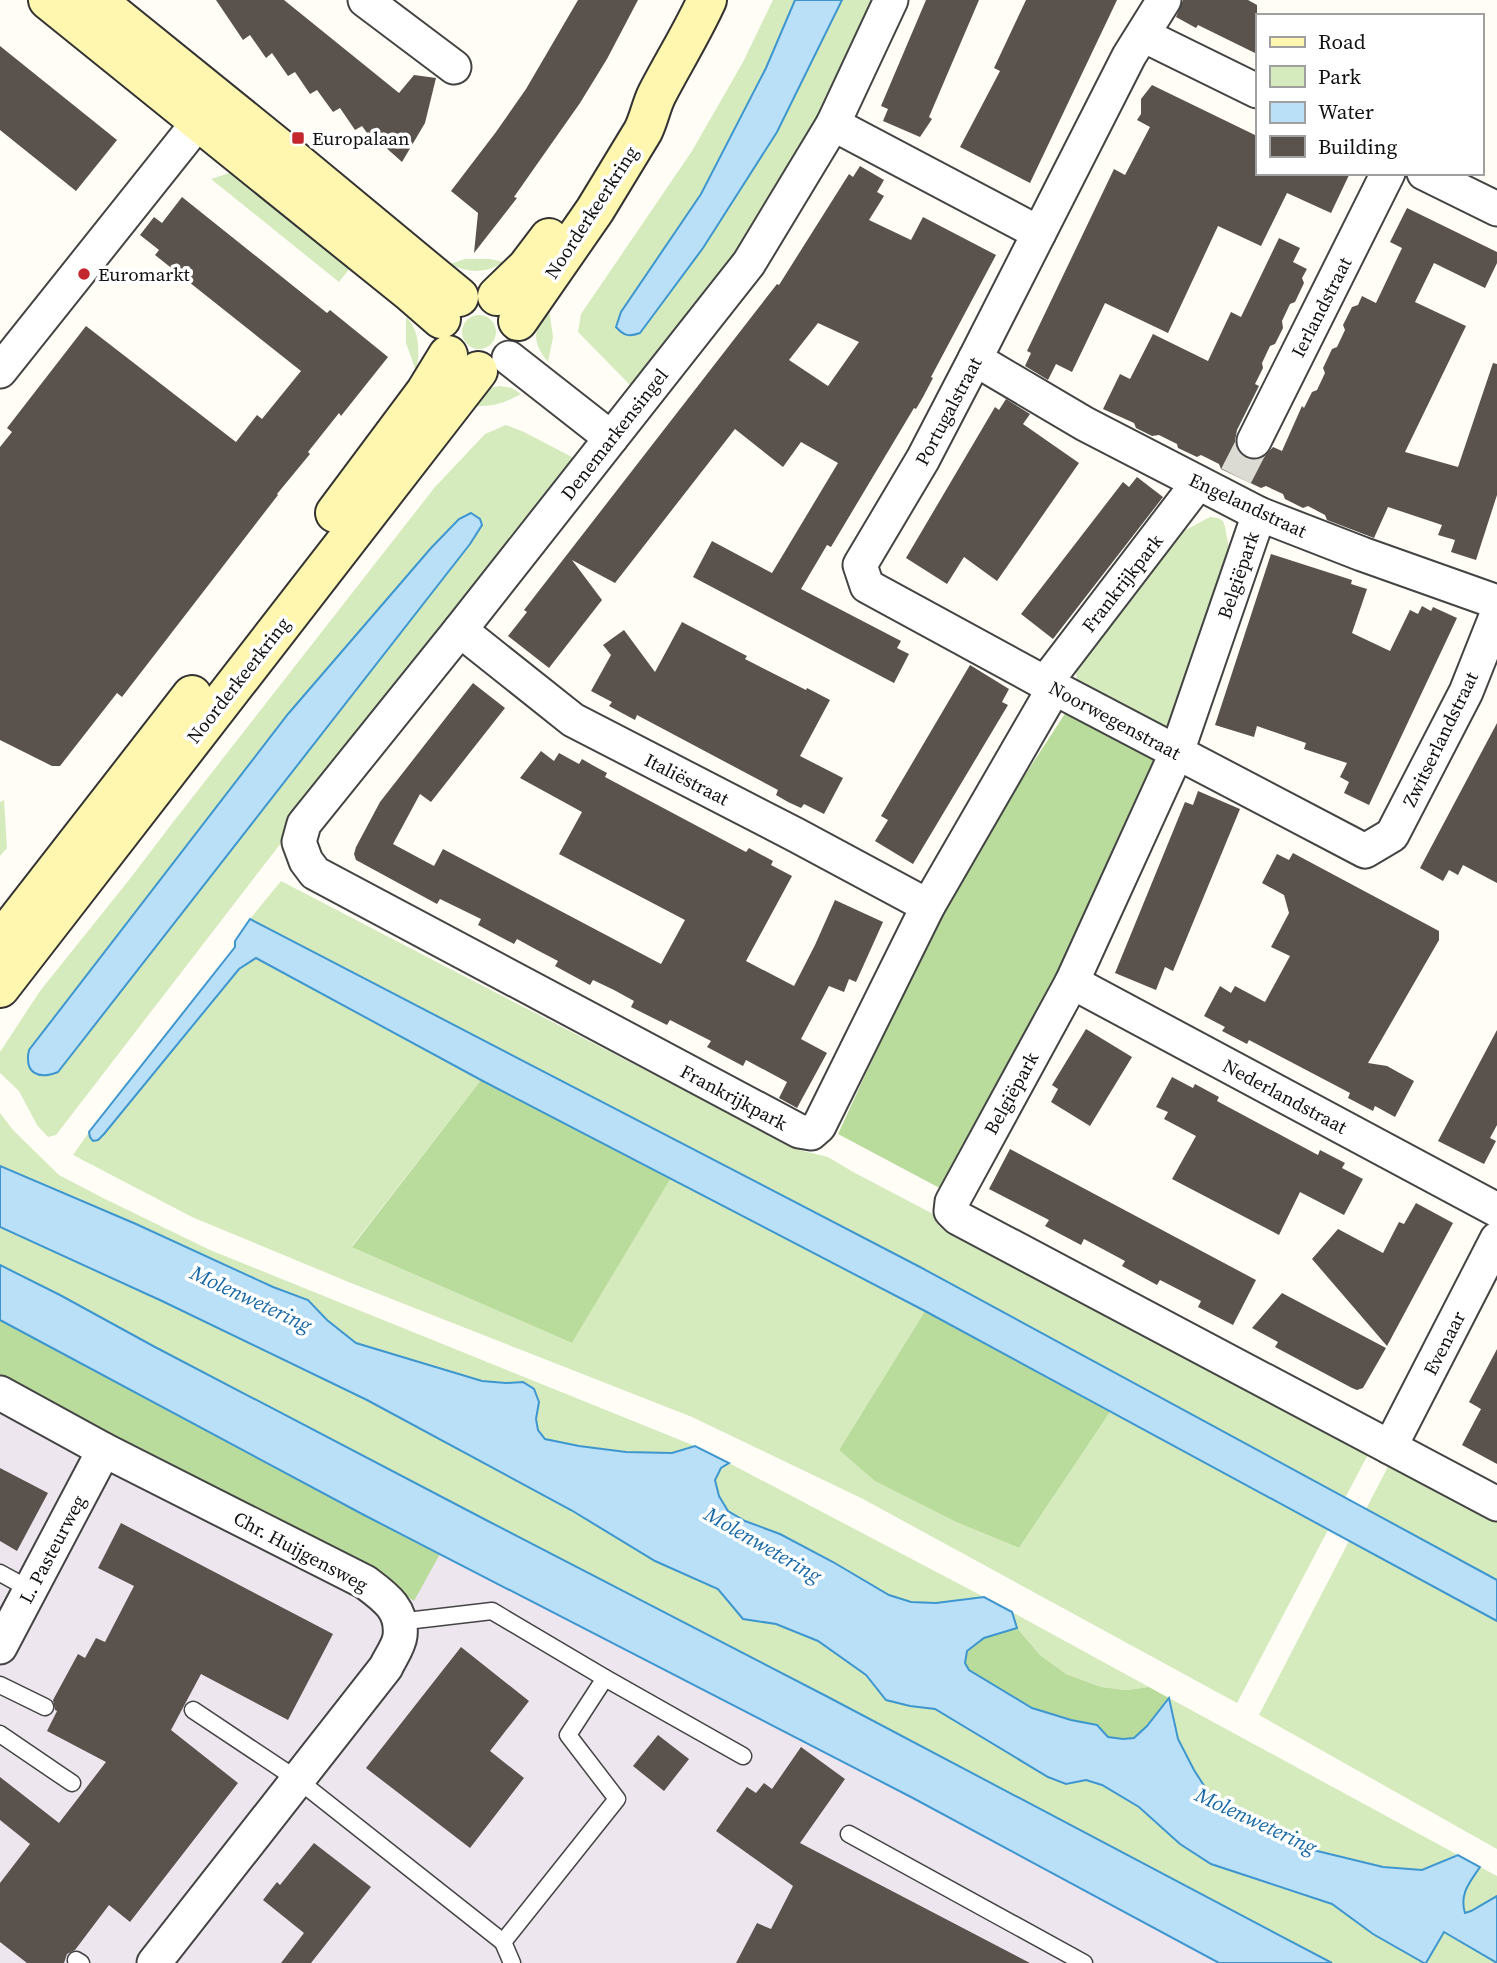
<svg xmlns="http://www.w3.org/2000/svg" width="1497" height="1963" font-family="'Source Serif 4',serif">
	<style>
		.industrial { fill: #eee6ef }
		.green { fill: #d5ebbd; fill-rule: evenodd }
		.forest { fill: #b9dc9c }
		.water { fill: #b9e0f7; stroke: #3f96cf; stroke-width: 2 }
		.building { fill: #5a524d; fill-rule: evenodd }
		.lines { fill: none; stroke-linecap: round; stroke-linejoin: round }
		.street-tunnel { stroke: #dbdad3; stroke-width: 33; stroke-dasharray: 33 17; stroke-linecap: butt }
		.lane-casing { stroke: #444; stroke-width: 19 }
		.street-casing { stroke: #444; stroke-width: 37 }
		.secondary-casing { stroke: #333; stroke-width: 42 }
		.lane { stroke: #fff; stroke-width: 16 }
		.street { stroke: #fff; stroke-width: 33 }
		.secondary { stroke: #fff6b0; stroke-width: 38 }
		.poi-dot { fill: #c4262e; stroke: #fff; stroke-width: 2.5 }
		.labels { text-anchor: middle; stroke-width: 7; stroke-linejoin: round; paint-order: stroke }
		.poi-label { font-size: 19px; fill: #111; stroke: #fff; text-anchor: start }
		.street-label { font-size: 19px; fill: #111; stroke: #fff }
		.water-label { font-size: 21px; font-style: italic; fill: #1768a6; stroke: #fff }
	</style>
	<rect width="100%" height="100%" fill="#fffdf5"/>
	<!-- industrial -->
	<path class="industrial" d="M0,1315L1244,1963H0Z"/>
	<!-- green -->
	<g class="green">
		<path d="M773,0H795L767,68L701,194L621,312L703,248L777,132L842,0H880L838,90L721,277L635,390L578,332L581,314L692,151L743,62Z"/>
		<path d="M235,171L355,262L339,282L211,179Z"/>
		<path d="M465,259H490L503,262C487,274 467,273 450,264Z"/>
		<path d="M549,308L553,337L548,362C530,340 534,329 549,308Z"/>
		<circle cx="479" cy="332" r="17"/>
		<path d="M406,317C420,330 420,354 416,371L406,343Z"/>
		<path d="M500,386L512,388L521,394C501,405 491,407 468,406L489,388Z"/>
		<path d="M506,425L524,432L572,457L573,464L56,1135L48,1137L37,1125L19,1091L0,1073V1052L40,991L129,880L174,821L435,487L485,434ZM481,525L470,544L58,1072L47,1076L29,1050L288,714Z"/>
		<path d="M1210,517L1218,518L1223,521L1225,527L1231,558L1170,731L1077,681L1075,662L1180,533Z"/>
		<path d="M4,800L7,848L0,856V802Z"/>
		<path d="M281,881L799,1150L828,1157L855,1173L1373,1445L1345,1498L920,1267L250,919Z"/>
		<path d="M235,947L481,1080L352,1246L572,1343L671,1178L925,1311L839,1450L876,1481L956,1522L1019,1548L1110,1412L1328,1530L1237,1703L863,1499L692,1417L351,1283L192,1217L73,1155L89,1132Z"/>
		<path d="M0,1113L13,1130L59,1175L103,1198L210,1250L695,1446C687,1448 678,1452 669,1453C649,1454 558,1448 544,1437C533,1428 537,1414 539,1401L523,1382L506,1383L482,1381L356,1343L327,1320L308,1300L273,1287L136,1224L0,1166Z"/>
		<path d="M0,1227L162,1301L367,1400L571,1510L655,1561L718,1589L743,1619L776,1624L818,1641L866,1675L886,1700L910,1706L935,1709L1066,1784L1086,1780L1102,1785L1139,1807L1180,1844L1247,1877L1332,1904L1373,1934L1424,1963H1332L828,1697L486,1520L155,1347L60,1295L0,1265Z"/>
		<path d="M1392,1459L1497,1514V1580L1366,1509Z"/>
		<path d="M729,1463L984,1597L936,1603L911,1602L889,1595L833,1562L780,1534L745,1521L728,1511L719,1496L715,1480L721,1468Z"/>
		<path d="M1349,1541L1497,1621V1849L1259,1715Z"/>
		<path d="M1012,1612L1149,1687L1126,1690L1101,1687L1066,1674L1040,1655L1017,1628Z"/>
		<path d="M1169,1698L1458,1855L1422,1870L1383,1867L1309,1849L1238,1819L1210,1795L1194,1770L1178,1739Z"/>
		<path d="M1480,1867L1497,1876V1896L1471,1911L1465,1913C1459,1894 1470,1882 1480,1867Z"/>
		<path d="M1444,1932L1497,1963H1426Z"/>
	</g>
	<!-- forest -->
	<g class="forest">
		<path d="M1068,709L1156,757L1057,991L949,1193L838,1134L920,956L965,867Z"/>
		<path d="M481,1080L671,1178L572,1343L352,1247Z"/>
		<path d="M925,1311L1110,1412L1019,1548L956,1522L875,1481L839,1450Z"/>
		<path d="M0,1320L440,1554L414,1601L353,1560L0,1380Z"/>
		<path d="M1017,1628L1040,1655L1066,1674L1101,1687L1126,1690L1149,1687L1169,1698L1147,1726L1134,1738L1123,1739L1108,1737L1097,1725L1071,1720L1032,1708L969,1670L965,1663L967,1651L984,1638Z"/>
	</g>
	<!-- water -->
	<g class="water">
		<path d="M795,0H842L777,132L703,248L640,333C629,337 624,336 616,327L621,312L701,194L766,68Z"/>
		<path d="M471,513L480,519L482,525L470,544L58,1072C38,1080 24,1073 29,1050L288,714L431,548L459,519Z"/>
		<path d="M250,919L920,1267L1497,1580V1621L925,1311L481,1080L256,958L239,969L104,1134L98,1140L93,1141L90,1137L89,1132L235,947V941Z"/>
		<path d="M0,1166L136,1224L273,1287L308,1300L327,1320L356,1343L482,1381L506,1383L523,1382L534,1389L539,1402L536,1419L538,1430L545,1439L579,1446L626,1452L672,1453L695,1446L729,1463L721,1468L715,1480L719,1496L728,1511L745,1521L780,1534L833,1562L889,1595L911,1602L936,1603L984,1597L1012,1612L1017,1628L984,1638L967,1651L965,1663L969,1670L1032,1708L1071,1720L1097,1725L1108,1737L1123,1739L1134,1738L1147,1726L1169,1698L1178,1739L1194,1770L1210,1795L1238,1819L1309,1849L1383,1867L1422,1870L1458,1855L1480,1867C1470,1882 1459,1894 1465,1913L1471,1911L1497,1896V1963L1444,1932L1426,1963H1424L1373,1934L1332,1904L1211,1864L1180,1844L1139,1807L1102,1785L1086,1780L1066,1784L1048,1777L935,1709L910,1706L886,1700L866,1675L818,1641L776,1624L743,1619L718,1589L655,1561L571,1510L367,1400L162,1301L0,1227Z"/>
		<path d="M0,1265L60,1295L155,1347L486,1520L828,1697L1332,1963H1219L911,1797L364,1515L0,1320Z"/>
	</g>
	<!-- building -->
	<g class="building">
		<path d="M216,0H284L399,93L414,75L436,78L425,123L402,162L383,145L378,148L362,126L355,130L340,108L333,112L317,90L310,94L295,72L288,76L272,53L266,58L250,35L243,40Z"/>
		<path d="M578,0H638L607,59L580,103L514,197L517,198L474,253L478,213L451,191L496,132L526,89Z"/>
		<path d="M926,0H979L929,117L932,119L920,137L883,121L888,109L881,106Z"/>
		<path d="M1026,0H1117L1030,183L960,147L1000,71L994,68Z"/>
		<path d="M1183,0H1248L1257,5V54L1198,25L1196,28L1176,17Z"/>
		<path d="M0,46L117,140L76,191L0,130Z"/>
		<path d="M1152,85L1257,136V173H1350L1331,213L1287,193L1261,246L1218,226L1168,333L1105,303L1072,372L1056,364L1048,380L1025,366L1031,353L1027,351L1114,169L1125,175L1150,127L1137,120L1141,114V99Z"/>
		<path d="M860,166L884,180L877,192L884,196L869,220L911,240L923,217L996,255L931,377L933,378L923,397L916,409L914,408L831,547L827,545L801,589L901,641L897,648L909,654L894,683L693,577L712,541L772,573L838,463L801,442L783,467L735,429L615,583L572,560L602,600L549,668L508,636L527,612L524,610L777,284L779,285L849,174L853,177ZM818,323L859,342L828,386L789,360Z"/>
		<path d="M182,197L327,313L330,310L388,357L341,416L339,413L308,452L310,454L277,494L278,495L122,697L117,693L60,766H52L0,740V447L12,432L7,428L86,326L236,442L257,415L262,419L301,371L155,255L159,250L140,235L154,217L162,223Z"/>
		<path d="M1407,208L1497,252V263L1485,288L1434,263L1415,302L1466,326L1405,452L1458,467L1493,363L1497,364V495L1476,560L1451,552L1455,540L1438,535L1442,525L1388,507L1374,538L1327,520L1325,515L1308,506L1303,508L1285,499L1283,494L1266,486L1261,488L1244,480L1221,469L1219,464L1201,455L1197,457L1178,448L1177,444L1159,435L1152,436L1136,428L1134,423L1103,409L1120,374L1130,379L1153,334L1208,361L1231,312L1241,317L1279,238L1300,248L1293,262L1307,269L1302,278L1304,283L1295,302L1290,304L1282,321L1283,328L1275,344L1270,346L1262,363L1263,368L1255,384L1259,386L1237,430L1235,441L1238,451L1246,458L1256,460L1264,457L1273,447L1282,451L1302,406L1304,408L1312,392L1317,390L1325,373L1323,368L1332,349L1337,347L1345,330L1343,325L1352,307L1358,305L1362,296L1376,303L1402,248L1390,242Z"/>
		<path d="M1006,399L1030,414L1023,424L1079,463L997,581L964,557L947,584L906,558L995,407L999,410Z"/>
		<path d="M1137,477L1163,497L1053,639L1021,614L1123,482L1129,487Z"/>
		<path d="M1271,554L1352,580L1351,584L1367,589L1352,633L1390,651L1410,610L1418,614L1422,606L1431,611L1433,607L1457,618L1369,805L1344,793L1349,782L1340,777L1347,763L1304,749L1306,743L1257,726L1254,737L1215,725Z"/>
		<path d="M682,622L747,656L745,659L806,690L807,688L830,700L800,756L843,778L824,814L804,804L801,808L788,802L776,795L778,790L637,715L635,720L609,706L612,702L591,691L611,655L603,645L624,630L655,672Z"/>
		<path d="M970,665L1009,689L1002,702L1008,705L913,864L875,841L888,820L881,816Z"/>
		<path d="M473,683L505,708L431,802L420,794L393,844L434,866L443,849L661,964L685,920L559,854L582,812L520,778L541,751L554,761L559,753L579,764L582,759L594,766L607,773L605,777L746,852L749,848L773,861L771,865L792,876L746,961L794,986L815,945L835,900L883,922L856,982L849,979L844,992L829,986L801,1039L827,1053L797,1108L779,1098L787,1082L746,1060L743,1066L707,1047L711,1041L670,1020L667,1025L631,1007L634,1001L614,990L593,980L590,985L555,966L558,961L537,950L517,939L514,944L478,925L481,919L440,899L437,904L356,860L354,854L356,847L380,802Z"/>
		<path d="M1497,723V883L1463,865L1458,875L1449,870L1443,881L1420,868Z"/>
		<path d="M1198,791L1240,809L1173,971L1165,967L1156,990L1115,973L1185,802L1193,805Z"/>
		<path d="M1293,853L1439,931V940L1368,1063L1387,1066L1414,1081L1395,1117L1375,1106L1373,1111L1348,1098L1350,1093L1249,1040L1247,1044L1222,1031L1225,1027L1204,1016L1220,986L1231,993L1235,986L1265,1002L1290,956L1271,947L1289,913L1284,895L1262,883L1277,854L1289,860Z"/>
		<path d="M1086,1029L1132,1057L1090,1126L1051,1102L1058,1089L1052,1085Z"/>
		<path d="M1497,1030V1125L1490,1138L1496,1141L1484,1164L1438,1141Z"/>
		<path d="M1172,1077L1193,1088L1195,1084L1219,1097L1217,1101L1318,1155L1320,1150L1345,1163L1342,1168L1363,1179L1344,1215L1300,1192L1279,1235L1172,1179L1196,1136L1164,1119L1168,1112L1156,1107Z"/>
		<path d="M1010,1149L1256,1280L1233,1325L1198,1307L1201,1301L1160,1280L1157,1285L1122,1266L1125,1261L1084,1239L1081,1245L1045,1226L1049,1220L989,1189Z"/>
		<path d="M1416,1203L1453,1223L1387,1346L1312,1259L1338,1229L1383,1253L1399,1222L1404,1224Z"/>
		<path d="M1282,1293L1386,1348L1363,1388L1357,1390L1352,1388L1275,1347L1278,1342L1252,1328Z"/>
		<path d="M1497,1349V1464L1462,1445L1481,1409L1469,1402Z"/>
		<path d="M0,1468L48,1493L17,1551L0,1541Z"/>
		<path d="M121,1523L333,1634L288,1720L201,1674L171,1730L238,1783L130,1922L109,1905L75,1950L67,1954L64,1963H27L0,1942V1883L30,1844L0,1820V1777L59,1823L106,1762L47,1731L57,1711L55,1710L53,1700L78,1654L85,1658L96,1638L105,1642L134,1586L98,1568Z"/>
		<path d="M461,1647L529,1701L490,1751L524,1778L470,1848L366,1768Z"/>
		<path d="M658,1735L689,1759L664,1791L633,1766Z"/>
		<path d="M801,1747L845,1779L800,1843L1030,1963H736L757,1923L771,1929L793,1886L716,1831L747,1787L756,1793L764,1783L772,1789Z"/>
		<path d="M314,1843L371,1887L311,1963H281L304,1933L263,1900L277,1882L280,1885Z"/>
	</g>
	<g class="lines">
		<!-- street-tunnel -->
		<path class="street-tunnel" d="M1236,476L1254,441"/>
		<defs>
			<g id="lane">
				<path d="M0,1573L31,1590"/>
				<path d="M398,1622L492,1611L605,1678L743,1756"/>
				<path d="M0,1685L45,1707"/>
				<path d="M193,1710L298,1780L503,1942L617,1799L568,1735L605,1678"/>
				<path d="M0,1734L72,1783"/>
				<path d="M849,1834L1084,1963"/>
				<path d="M503,1942L512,1963"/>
				<path d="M76,1960L81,1963"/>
			</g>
			<g id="street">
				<path d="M365,0L454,67"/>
				<path d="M891,0L833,124L749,263L460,630L304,824L299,842L306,861L315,873L799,1131L811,1133L819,1126L928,906L1054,688"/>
				<path d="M1164,0L1129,56L975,359L923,459L860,565L867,586L1045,683L1365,851L1392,835L1466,692L1497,614"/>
				<path d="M1143,35L1257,91"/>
				<path d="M833,124L1039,233"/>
				<path d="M1424,173L1497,209"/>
				<path d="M509,358L611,438"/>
				<path d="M975,359L1085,424L1259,514L1362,554L1497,602"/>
				<path d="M0,371L216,100"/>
				<path d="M1254,441L1388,173"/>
				<path d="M1259,514L1177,752L1072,982L952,1202L951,1211L958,1218L1497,1504"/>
				<path d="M460,630L573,720L796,835L928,906"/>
				<path d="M1045,683L1198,483"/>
				<path d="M1072,982L1497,1210"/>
				<path d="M0,1393L104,1450L365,1582C385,1597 403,1609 400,1636C399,1646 390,1658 386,1667L154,1963"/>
				<path d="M1390,1447L1497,1239"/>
				<path d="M0,1647L104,1450"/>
			</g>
			<g id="secondary">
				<path d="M48,0L410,292L441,319"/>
				<path d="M96,0L284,152L459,297"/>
				<path d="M497,296L527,267L549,238"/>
				<path d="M518,321L595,210L643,131C649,119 651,106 657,94C673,63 692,33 707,0"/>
				<path d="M335,513L426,391L448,355"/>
				<path d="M0,942L192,695"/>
				<path d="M0,988L478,371"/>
			</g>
		</defs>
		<!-- lane casing -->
		<use href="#lane" class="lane-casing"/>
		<!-- street casing -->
		<use href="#street" class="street-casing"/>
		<!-- secondary casing -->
		<use href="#secondary" class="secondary-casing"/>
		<!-- lane -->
		<use href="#lane" class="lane"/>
		<!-- street -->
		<use href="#street" class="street"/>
		<!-- secondary -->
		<use href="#secondary" class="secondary"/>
	</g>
	<!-- markers -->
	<g class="poi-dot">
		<rect x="291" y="131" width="14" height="14" rx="3.5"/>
		<circle cx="84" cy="274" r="7"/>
	</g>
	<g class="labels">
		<!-- poi labels -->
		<g class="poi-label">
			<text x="312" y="145">Europalaan</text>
			<text x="98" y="281">Euromarkt</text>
		</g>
		<!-- street labels -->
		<g class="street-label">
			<text transform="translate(591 212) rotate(-57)" y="7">Noorderkeerkring</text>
			<text transform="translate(1321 307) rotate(-63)" y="7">Ierlandstraat</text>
			<text transform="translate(948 411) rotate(-62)" y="7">Portugalstraat</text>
			<text transform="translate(614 434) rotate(-52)" y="7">Denemarkensingel</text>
			<text transform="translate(1248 505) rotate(25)" y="7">Engelandstraat</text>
			<text transform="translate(1238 575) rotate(-71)" y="7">Belgiëpark</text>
			<text transform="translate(1122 583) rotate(-52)" y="7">Frankrijkpark</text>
			<text transform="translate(238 680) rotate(-52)" y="7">Noorderkeerkring</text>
			<text transform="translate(1115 720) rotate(28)" y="7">Noorwegenstraat</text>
			<text transform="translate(1440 739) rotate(-64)" y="7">Zwitserlandstraat</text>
			<text transform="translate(687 779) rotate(27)" y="7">Italiëstraat</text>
			<text transform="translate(1011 1093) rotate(-61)" y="7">Belgiëpark</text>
			<text transform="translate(1285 1096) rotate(28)" y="7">Nederlandstraat</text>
			<text transform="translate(734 1097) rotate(28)" y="7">Frankrijkpark</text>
			<text transform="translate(1444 1343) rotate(-63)" y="7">Evenaar</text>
			<text transform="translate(52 1549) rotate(-62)" y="7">L. Pasteurweg</text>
			<text transform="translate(301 1551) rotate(28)" y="7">Chr. Huijgensweg</text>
		</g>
		<!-- water labels -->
		<g class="water-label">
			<text transform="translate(251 1299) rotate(25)" y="7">Molenwetering</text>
			<text transform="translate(763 1545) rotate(30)" y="7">Molenwetering</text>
			<text transform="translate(1256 1821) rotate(25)" y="7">Molenwetering</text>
		</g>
	</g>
	<!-- legend -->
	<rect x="1256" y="14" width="228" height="161" fill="#ffffff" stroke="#a0a0a0" stroke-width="2"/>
	<rect x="1270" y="37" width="35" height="10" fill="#fff6b0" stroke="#a0a0a0" stroke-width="2"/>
	<text x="1318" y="49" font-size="21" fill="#111111">Road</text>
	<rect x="1270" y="66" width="35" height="21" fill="#d5ebbd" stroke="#a0a0a0" stroke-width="2"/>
	<text x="1318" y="84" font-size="21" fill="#111111">Park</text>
	<rect x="1270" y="102" width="35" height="21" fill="#b9e0f7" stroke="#a0a0a0" stroke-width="2"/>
	<text x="1318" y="119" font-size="21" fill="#111111">Water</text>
	<rect x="1270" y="136" width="35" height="21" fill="#5a524d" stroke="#a0a0a0" stroke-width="2"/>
	<text x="1318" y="154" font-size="21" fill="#111111">Building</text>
</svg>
